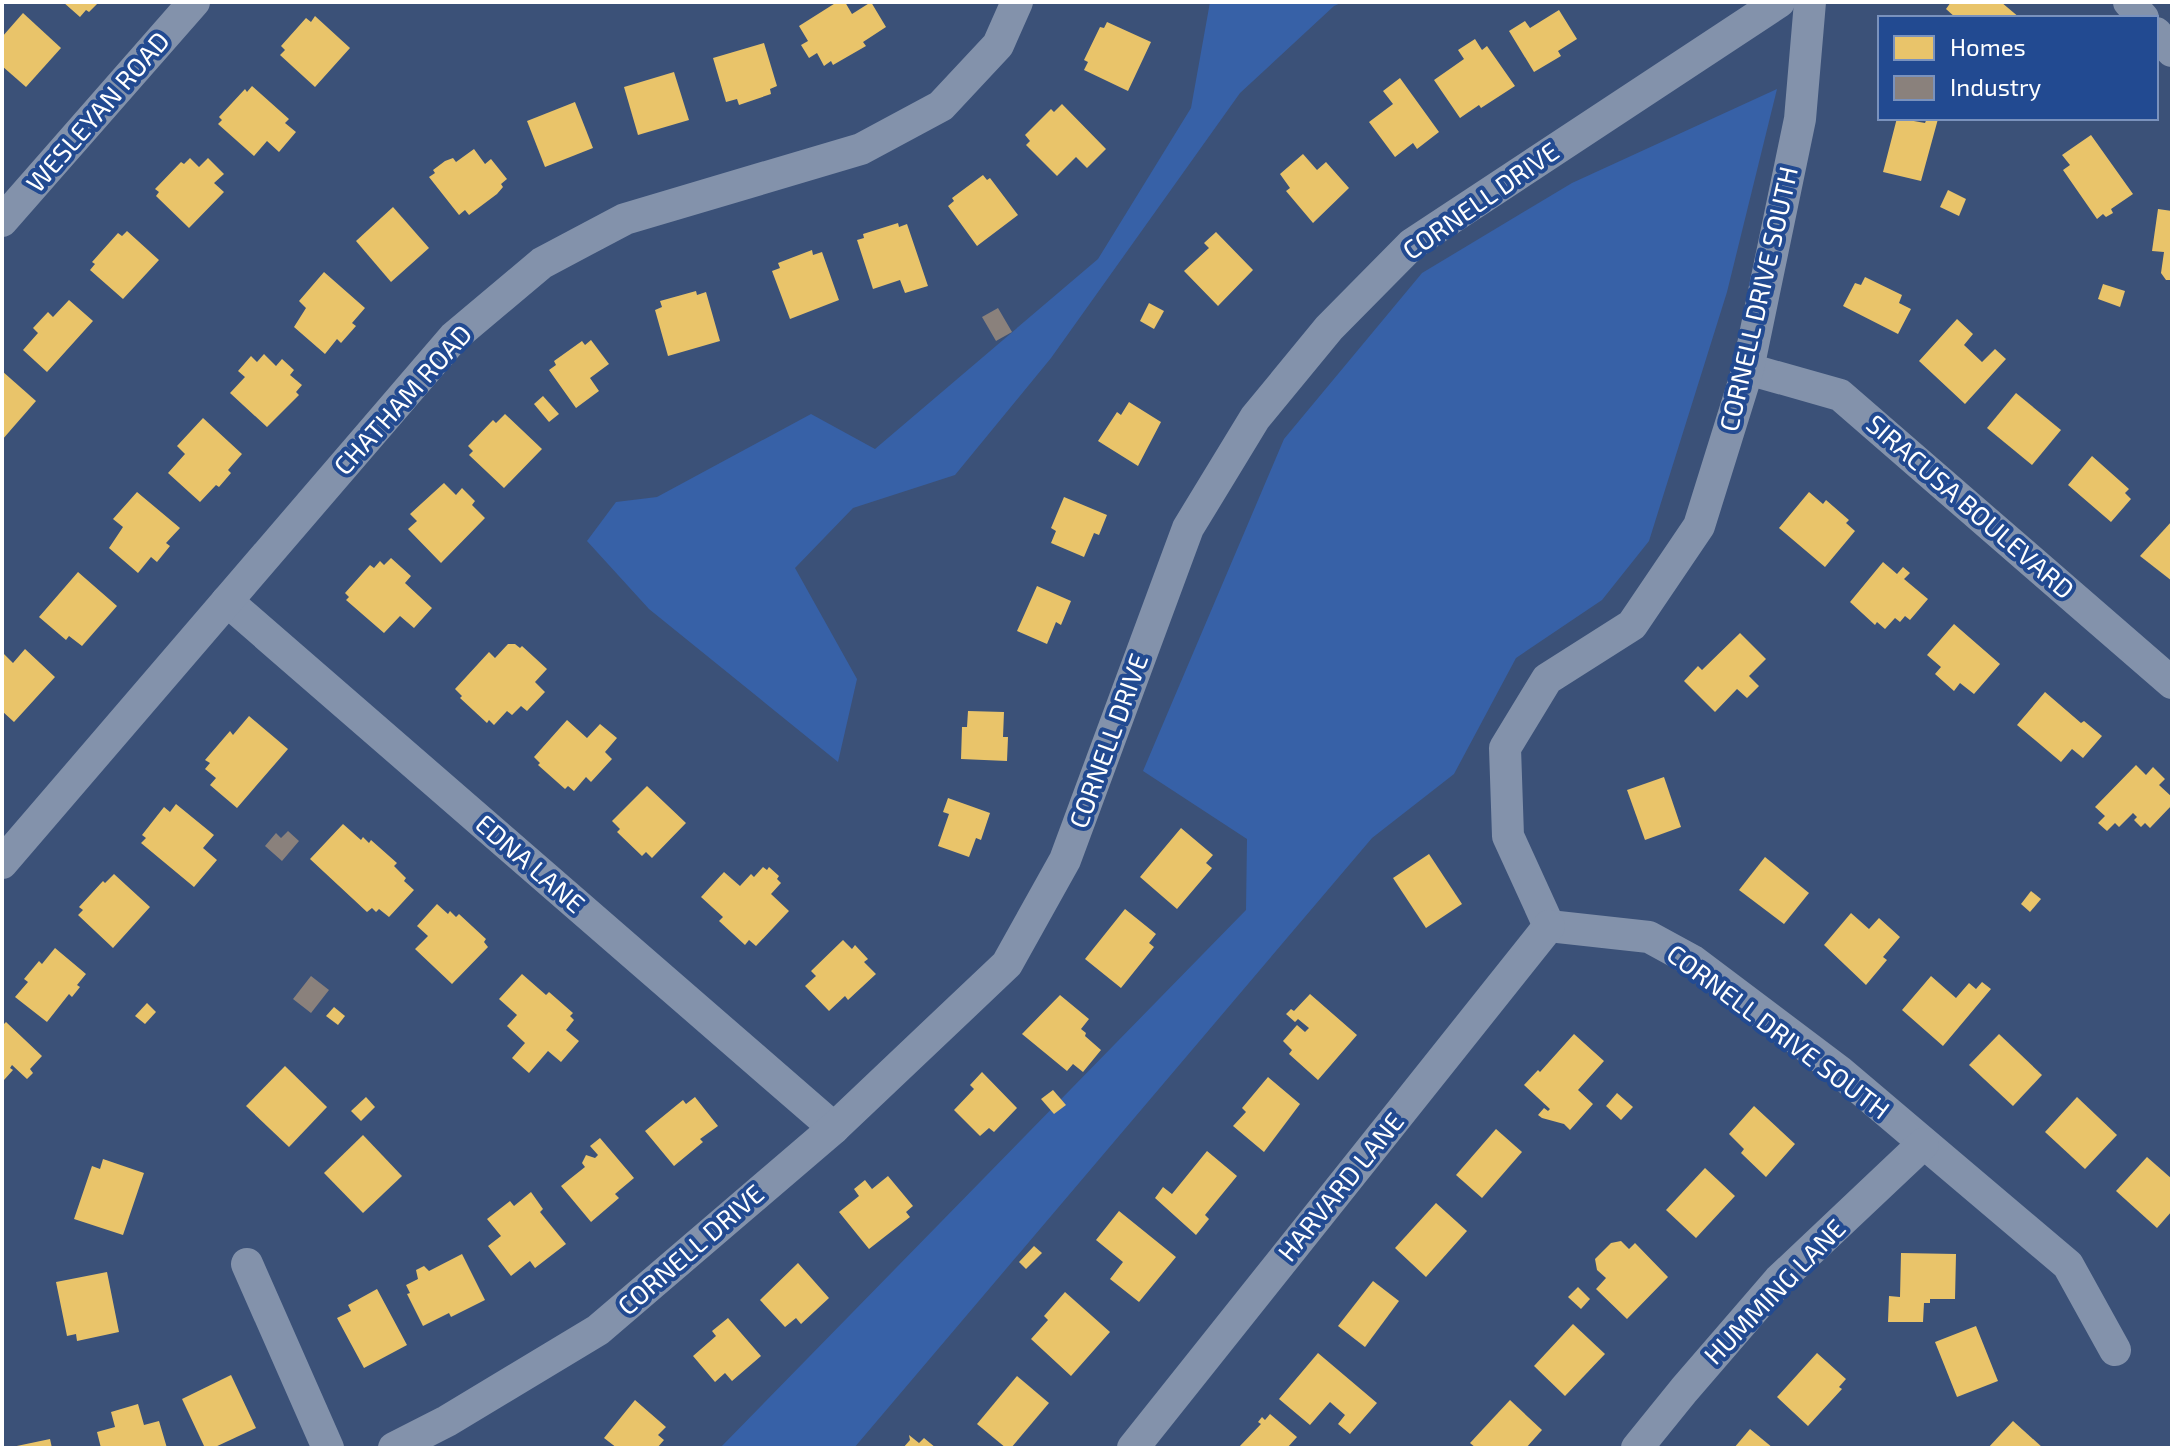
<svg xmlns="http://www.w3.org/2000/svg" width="2174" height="1450" font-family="'Exo 2',sans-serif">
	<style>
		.green { fill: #3761a7 }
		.homes { fill: #e9c46a }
		.industry { fill: #8a817c }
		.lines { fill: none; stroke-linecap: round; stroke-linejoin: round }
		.street { stroke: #8392ab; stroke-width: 32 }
		.labels { text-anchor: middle; stroke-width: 8; stroke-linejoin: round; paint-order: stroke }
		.street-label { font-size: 26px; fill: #fff; stroke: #224a91 }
	</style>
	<rect width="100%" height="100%" fill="#3b5178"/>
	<!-- green -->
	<g class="green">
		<path d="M1210,2H1343L1334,6L1240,93L1051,358L955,475L853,508L795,568L857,679L838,762L649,609L587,541L616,502L657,497L811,414L875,449L1098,259L1191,108Z"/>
		<path d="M1777,89L1727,292L1649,541L1602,600L1516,658L1454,774L1372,838L854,1448H720L1246,910L1247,839L1143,771L1284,439L1422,273L1572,183Z"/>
	</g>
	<!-- homes -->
	<g class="homes">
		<path d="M63,2H99L89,12L86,10L80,17Z"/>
		<path d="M837,2H845L852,14L871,2L886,27L863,42L866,46L833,65L831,61L824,66L817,53L809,58L801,45L808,41L799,26Z"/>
		<path d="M1951,2H2001L2020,18H1956L1946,9Z"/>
		<path d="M1559,10L1577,39L1558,51L1561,56L1534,72L1509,31L1525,21L1530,28Z"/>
		<path d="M23,13L61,48L26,87L2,66V37Z"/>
		<path d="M315,16L350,48L315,87L280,55L285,50L281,46L306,18L311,22Z"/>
		<path d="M1107,22L1151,42L1128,91L1084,70L1088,62L1084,60L1100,27L1104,28Z"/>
		<path d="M1475,39L1482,50L1487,46L1515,86L1481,108L1479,105L1460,118L1434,80L1464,59L1458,50Z"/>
		<path d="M764,43L777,86L770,89L771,94L739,105L737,99L726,102L713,58Z"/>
		<path d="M674,72L689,120L638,135L624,87Z"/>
		<path d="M1400,78L1439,132L1417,149L1413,143L1395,157L1369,122L1393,104L1383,91Z"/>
		<path d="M252,86L289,119L285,123L296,132L279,152L267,141L254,156L218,124L222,120L219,117L245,89L247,92Z"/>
		<path d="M575,102L593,148L545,167L527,121Z"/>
		<path d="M1062,104L1106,149L1087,168L1076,157L1057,176L1026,145L1030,141L1025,135L1051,109L1054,112Z"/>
		<path d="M1897,118L1925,123L1927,118L1938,119L1921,181L1883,172Z"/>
		<path d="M2091,135L2133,194L2111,209L2113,213L2106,217L2103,214L2097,219L2063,170L2070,165L2062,155Z"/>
		<path d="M474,149L485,164L491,159L507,179L501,184L503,187L497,194L469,215L465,210L459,215L429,177L435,173L433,170L445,161L453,158L456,162Z"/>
		<path d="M1303,154L1317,170L1326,162L1349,188L1313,223L1286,191L1290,188L1280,174Z"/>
		<path d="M190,158L199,167L208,158L224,174L214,183L224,192L189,228L156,196L159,192L155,189L181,162L184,164Z"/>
		<path d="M983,175L987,180L990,178L1018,215L977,246L948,206L954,201L952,198Z"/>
		<path d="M1948,190L1966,199L1959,216L1940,207Z"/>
		<path d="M393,207L429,248L391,282L356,241Z"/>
		<path d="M2158,209L2172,211V280H2166L2161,273L2164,252L2152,251Z"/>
		<path d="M898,223L899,227L907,224L928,286L905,293L900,280L873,289L857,240L864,238L863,234Z"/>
		<path d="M127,231L159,260L123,299L90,270L95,264L92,262L118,233L122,236Z"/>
		<path d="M1216,232L1253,270L1218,306L1184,271L1209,248L1204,243Z"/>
		<path d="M812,250L813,255L822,252L839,300L790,319L772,271L780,268L778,263Z"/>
		<path d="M324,272L365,308L352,323L356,326L341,343L337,339L325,354L294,327L306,308L299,301Z"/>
		<path d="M1865,277L1902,295L1899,303L1911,309L1898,334L1843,306L1855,283L1861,285Z"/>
		<path d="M2103,284L2125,291L2120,307L2098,299Z"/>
		<path d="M696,291L697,295L706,292L720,341L668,356L655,310L662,307L660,301Z"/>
		<path d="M69,300L93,321L47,372L23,350L38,333L33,328L48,312L53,317Z"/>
		<path d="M1149,303L1164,311L1154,329L1140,321Z"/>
		<path d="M1957,319L1973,334L1964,345L1982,362L1995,349L2006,359L1965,404L1919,361Z"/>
		<path d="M591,340L609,364L590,378L599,391L576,408L549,370L556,365L554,361L582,341L585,345Z"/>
		<path d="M264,354L276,366L282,359L294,370L290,375L302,385L296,392L299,395L267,427L230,393L245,377L238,371L251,356L257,362Z"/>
		<path d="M2,371L36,401L2,440Z"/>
		<path d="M2016,393L2061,430L2032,465L1987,428Z"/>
		<path d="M543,396L559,414L549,422L534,404Z"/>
		<path d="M1129,402L1161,422L1138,466L1098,441L1117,412L1121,415Z"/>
		<path d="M505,414L542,449L504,488L469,455L473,451L468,446L493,420L496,423Z"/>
		<path d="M203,418L242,454L228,470L231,473L219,487L216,485L200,502L168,473L185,454L177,446Z"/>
		<path d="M2092,456L2129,489L2125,493L2131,499L2111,522L2068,485Z"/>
		<path d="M444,483L456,495L462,488L475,501L472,505L485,518L441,563L408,529L417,521L410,514Z"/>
		<path d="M137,492L180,528L166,543L170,546L157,562L151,557L138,573L109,548L123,527L113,519Z"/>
		<path d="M1809,492L1823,504L1826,500L1849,520L1846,523L1855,531L1825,567L1779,528Z"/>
		<path d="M1064,497L1107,515L1099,535L1094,533L1084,557L1051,543L1056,531L1051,528Z"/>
		<path d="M2172,521V581L2140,556Z"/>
		<path d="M391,558L411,576L405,583L432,608L414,628L400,616L384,633L346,600L349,597L345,593L370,565L374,568L380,561L384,565Z"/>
		<path d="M1883,562L1897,574L1903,567L1910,573L1904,579L1928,599L1910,620L1905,616L1900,622L1895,618L1885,629L1877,622L1875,625L1850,602Z"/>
		<path d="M78,572L117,606L82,646L69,636L66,640L39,617Z"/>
		<path d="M1037,586L1071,601L1061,625L1056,622L1047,644L1017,631Z"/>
		<path d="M1954,624L2000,664L1974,694L1960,683L1954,691L1935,674L1941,667L1927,655Z"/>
		<path d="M1740,633L1766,659L1749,676L1759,686L1747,698L1737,689L1715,712L1684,681L1698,666L1702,670Z"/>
		<path d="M508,644H515L520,648L522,646L547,669L535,682L545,692L527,711L521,706L512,715L507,711L494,725L489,720L487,723L460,698L462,696L455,689L489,652L495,658Z"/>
		<path d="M25,649L55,677L14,722L2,711V652L13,663Z"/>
		<path d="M2045,692L2081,723L2084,721L2102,736L2083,758L2072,749L2061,762L2017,725Z"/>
		<path d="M968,711L1004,712L1003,737H1008L1007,761L961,759L962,727H967Z"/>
		<path d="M249,716L288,749L237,808L210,785L216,778L205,769L210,763L205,760L230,731L233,735Z"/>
		<path d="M567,720L587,738L600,724L617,738L605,752L612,759L591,782L586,777L574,791L568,786L565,789L538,765L540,763L534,757Z"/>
		<path d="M2136,765L2146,775L2153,767L2165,779L2159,785L2172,797V805L2150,828L2145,823L2141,827L2134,820L2137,817L2133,813L2119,827L2115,823L2107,831L2098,823L2105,816L2095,807Z"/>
		<path d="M1664,777L1681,827L1645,840L1627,790Z"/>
		<path d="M647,786L686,823L652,858L646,852L642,856L617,832L620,829L612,821Z"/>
		<path d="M948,798L990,813L981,840L976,838L969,857L938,846L949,814L943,812Z"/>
		<path d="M176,804L214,835L203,848L217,860L194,887L141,843L146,838L142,835L164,807L170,812Z"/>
		<path d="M343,824L361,840L363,837L369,843L371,840L397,863L394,866L406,878L404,881L414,890L389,917L379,909L376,912L372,908L367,912L310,859Z"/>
		<path d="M1181,828L1213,855L1206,863L1212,868L1177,909L1140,877Z"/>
		<path d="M1429,854L1462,904L1426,928L1393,878Z"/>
		<path d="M1765,857L1809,893L1784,924L1739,890Z"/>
		<path d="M763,867L767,870L769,867L779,876L777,879L781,883L771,894L789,911L756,946L749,940L745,945L719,921L723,917L701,897L724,872L740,886L751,874L754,877Z"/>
		<path d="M114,874L150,907L113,948L78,915L83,910L79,907L103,881L105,883Z"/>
		<path d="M2031,891L2041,899L2030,912L2021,904Z"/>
		<path d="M437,904L448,914L450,911L456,917L459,914L486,939L484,942L488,947L452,984L415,949L428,936L417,926Z"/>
		<path d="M1125,909L1156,934L1149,943L1154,947L1121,988L1085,959Z"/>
		<path d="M1851,913L1869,929L1879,918L1900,937L1883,957L1887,960L1866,985L1824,945Z"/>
		<path d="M843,940L852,949L855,945L868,959L864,962L876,974L848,1000L845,996L829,1011L805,986L816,976L811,971Z"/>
		<path d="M55,948L86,974L77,985L80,987L72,997L69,994L47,1022L15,997L28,982L24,979L39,961L42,964Z"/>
		<path d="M522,974L546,995L549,992L573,1013L570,1016L574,1020L566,1030L579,1041L561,1062L548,1051L529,1073L512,1058L525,1043L507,1026L517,1015L499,999Z"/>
		<path d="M1931,976L1956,998L1969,983L1976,989L1982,982L1991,989L1943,1046L1902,1010Z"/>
		<path d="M1310,994L1357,1035L1318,1080L1289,1054L1292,1050L1283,1041L1297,1025L1305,1032L1309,1028L1298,1019L1295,1022L1286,1014L1291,1009L1294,1011Z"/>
		<path d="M1060,995L1089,1019L1081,1029L1086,1033L1085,1036L1101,1050L1083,1072L1073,1064L1067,1071L1022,1034Z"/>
		<path d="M147,1003L156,1012L145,1024L135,1016Z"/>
		<path d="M334,1007L345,1016L338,1025L326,1016Z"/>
		<path d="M6,1022L42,1056L30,1069L33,1073L27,1079L12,1065L10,1068L13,1070L4,1080L2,1078V1026Z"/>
		<path d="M1574,1034L1604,1061L1578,1090L1593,1104L1570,1130L1564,1124L1542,1118L1538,1115L1544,1108L1548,1111L1550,1109L1524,1085L1538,1070L1540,1072Z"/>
		<path d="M1999,1034L2042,1075L2013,1106L1969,1065Z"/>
		<path d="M285,1066L327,1107L289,1147L246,1106Z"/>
		<path d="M982,1072L1017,1108L994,1132L989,1128L980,1136L954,1110L974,1089L970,1085Z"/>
		<path d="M1268,1077L1300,1104L1264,1152L1233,1126L1246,1112L1242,1108Z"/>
		<path d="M1053,1090L1066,1105L1054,1114L1041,1099Z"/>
		<path d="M1617,1093L1633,1107L1621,1120L1606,1106Z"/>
		<path d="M366,1097L375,1107L361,1121L351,1111Z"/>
		<path d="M695,1097L718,1126L700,1139L703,1142L674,1166L645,1131L683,1100L686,1104Z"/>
		<path d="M2077,1097L2117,1135L2085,1169L2045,1132Z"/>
		<path d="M1754,1106L1795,1144L1766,1177L1741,1153L1744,1149L1729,1134Z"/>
		<path d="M1496,1129L1522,1152L1482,1198L1456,1175Z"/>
		<path d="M363,1135L402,1176L363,1213L324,1173Z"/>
		<path d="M600,1138L634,1178L615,1194L619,1198L591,1222L561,1186L585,1167L582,1163L586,1155L595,1158L598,1155L590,1146Z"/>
		<path d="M1207,1151L1237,1176L1205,1215L1209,1219L1196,1235L1155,1198L1163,1187L1172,1194Z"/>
		<path d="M2147,1157L2172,1179V1211L2157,1228L2116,1191Z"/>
		<path d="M103,1159L144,1173L123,1235L74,1219L92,1166L100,1169Z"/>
		<path d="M1705,1168L1735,1196L1696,1238L1666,1210Z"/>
		<path d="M888,1176L913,1206L906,1212L910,1217L869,1249L839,1212L859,1196L854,1189L865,1180L872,1189Z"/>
		<path d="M531,1192L543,1209L540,1212L566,1244L535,1268L530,1261L511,1276L488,1246L501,1236L487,1219L510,1201L514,1206Z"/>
		<path d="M1436,1203L1467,1231L1426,1277L1395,1248Z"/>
		<path d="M1119,1211L1176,1257L1139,1302L1110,1279L1123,1262L1096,1240Z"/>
		<path d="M1621,1241L1629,1249L1635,1243L1668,1277L1627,1319L1596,1289L1606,1278L1597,1270L1595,1259L1611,1243Z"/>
		<path d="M1034,1246L1042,1253L1026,1269L1019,1262Z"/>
		<path d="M1901,1253L1956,1254L1955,1299H1930V1303H1924L1923,1322H1888L1889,1296L1900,1297Z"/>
		<path d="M462,1254L485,1300L451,1317L449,1313L423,1326L407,1294L410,1293L406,1285L418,1279L416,1270L424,1266L429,1271Z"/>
		<path d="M798,1263L829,1298L801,1324L796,1318L785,1327L760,1300Z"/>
		<path d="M107,1272L119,1332L77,1341L76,1334L67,1336L56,1282Z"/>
		<path d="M1373,1281L1399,1301L1365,1347L1338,1326Z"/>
		<path d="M1578,1287L1590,1299L1581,1309L1568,1297Z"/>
		<path d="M377,1289L407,1345L364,1368L337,1318L351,1311L348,1305Z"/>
		<path d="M1065,1292L1110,1332L1071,1376L1031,1339L1048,1320L1044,1316Z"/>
		<path d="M728,1318L761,1356L732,1381L725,1373L715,1382L693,1356L716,1336L712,1331Z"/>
		<path d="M1573,1324L1605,1354L1565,1396L1534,1366Z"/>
		<path d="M1976,1326L1998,1381L1957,1397L1935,1342Z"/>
		<path d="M1318,1353L1377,1403L1350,1434L1338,1424L1345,1415L1330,1402L1310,1425L1279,1399Z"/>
		<path d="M1817,1353L1846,1379L1839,1387L1842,1389L1808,1426L1777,1397Z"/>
		<path d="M231,1375L256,1428L213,1448H205L182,1399Z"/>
		<path d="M1017,1376L1049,1403L1011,1448H1006L977,1424Z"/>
		<path d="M635,1400L666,1427L658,1435L664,1440L657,1448H617L604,1438Z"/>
		<path d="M1510,1400L1542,1430L1526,1448H1476L1470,1443Z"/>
		<path d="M138,1404L144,1425L159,1421L167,1448H101L97,1432L115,1427L111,1412Z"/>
		<path d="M1270,1414L1297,1437L1287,1448L1239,1447L1261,1424L1258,1422L1262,1417L1265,1420Z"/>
		<path d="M2013,1421L2043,1448H1988Z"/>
		<path d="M1750,1429L1773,1448H1734Z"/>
		<path d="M909,1435L919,1443L924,1438L936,1448H903L910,1440Z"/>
		<path d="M50,1439L52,1448H12V1447Z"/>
	</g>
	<!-- industry -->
	<g class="industry">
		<path d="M998,308L1012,332L996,341L982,317Z"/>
		<path d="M288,831L299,841L282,861L265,846L276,833L281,838Z"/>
		<path d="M311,976L329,990L311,1013L293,999Z"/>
	</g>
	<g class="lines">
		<!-- street -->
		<g class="street">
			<path d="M2129,2L2143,18"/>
			<path d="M2156,33L2172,51"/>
			<path d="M2,221L194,2"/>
			<path d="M1748,369L1840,395L2172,683"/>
			<path d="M227,601L834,1128"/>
			<path d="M2,863L454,337L542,263L625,219L861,149L941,106L998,45L1017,2"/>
			<path d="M1549,926L1508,836L1505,748L1547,679L1632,625L1699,526L1748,369L1800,119L1810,2"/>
			<path d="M1549,926L1649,937L1693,961L1839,1071L2068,1265L2115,1350"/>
			<path d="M247,1264L328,1448"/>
			<path d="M394,1448L447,1421L598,1330L834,1128L1007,964L1065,860L1188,528L1255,418L1329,328L1412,244L1779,2"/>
			<path d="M1133,1448L1549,926"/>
			<path d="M1637,1448L1684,1390L1779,1280L1923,1144"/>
		</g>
	</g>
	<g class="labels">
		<!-- street labels -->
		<g class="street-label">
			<text transform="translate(98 112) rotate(-49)" y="9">WESLEYAN ROAD</text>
			<text transform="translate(1481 201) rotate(-35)" y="9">CORNELL DRIVE</text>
			<text transform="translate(1759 299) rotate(-77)" y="9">CORNELL DRIVE SOUTH</text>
			<text transform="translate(403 400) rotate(-48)" y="9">CHATHAM ROAD</text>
			<text transform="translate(1970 507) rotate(41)" y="9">SIRACUSA BOULEVARD</text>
			<text transform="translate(1109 741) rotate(-70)" y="9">CORNELL DRIVE</text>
			<text transform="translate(530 864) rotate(41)" y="9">EDNA LANE</text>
			<text transform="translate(1778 1032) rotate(37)" y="9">CORNELL DRIVE SOUTH</text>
			<text transform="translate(1341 1187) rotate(-51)" y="9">HARVARD LANE</text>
			<text transform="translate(691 1250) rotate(-41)" y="9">CORNELL DRIVE</text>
			<text transform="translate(1775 1292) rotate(-46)" y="9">HUMMING LANE</text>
		</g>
	</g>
	<!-- border -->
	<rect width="2174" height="1450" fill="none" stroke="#ffffff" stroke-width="8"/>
	<!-- legend -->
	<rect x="1878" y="16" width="280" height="104" fill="#224a91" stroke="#7a92bd" stroke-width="2"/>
	<rect x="1894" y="36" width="40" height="24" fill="#e9c46a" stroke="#7a92bd" stroke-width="2"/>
	<text x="1950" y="56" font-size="24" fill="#ffffff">Homes</text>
	<rect x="1894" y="76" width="40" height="24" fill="#8a817c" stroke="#7a92bd" stroke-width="2"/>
	<text x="1950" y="96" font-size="24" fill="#ffffff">Industry</text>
</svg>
